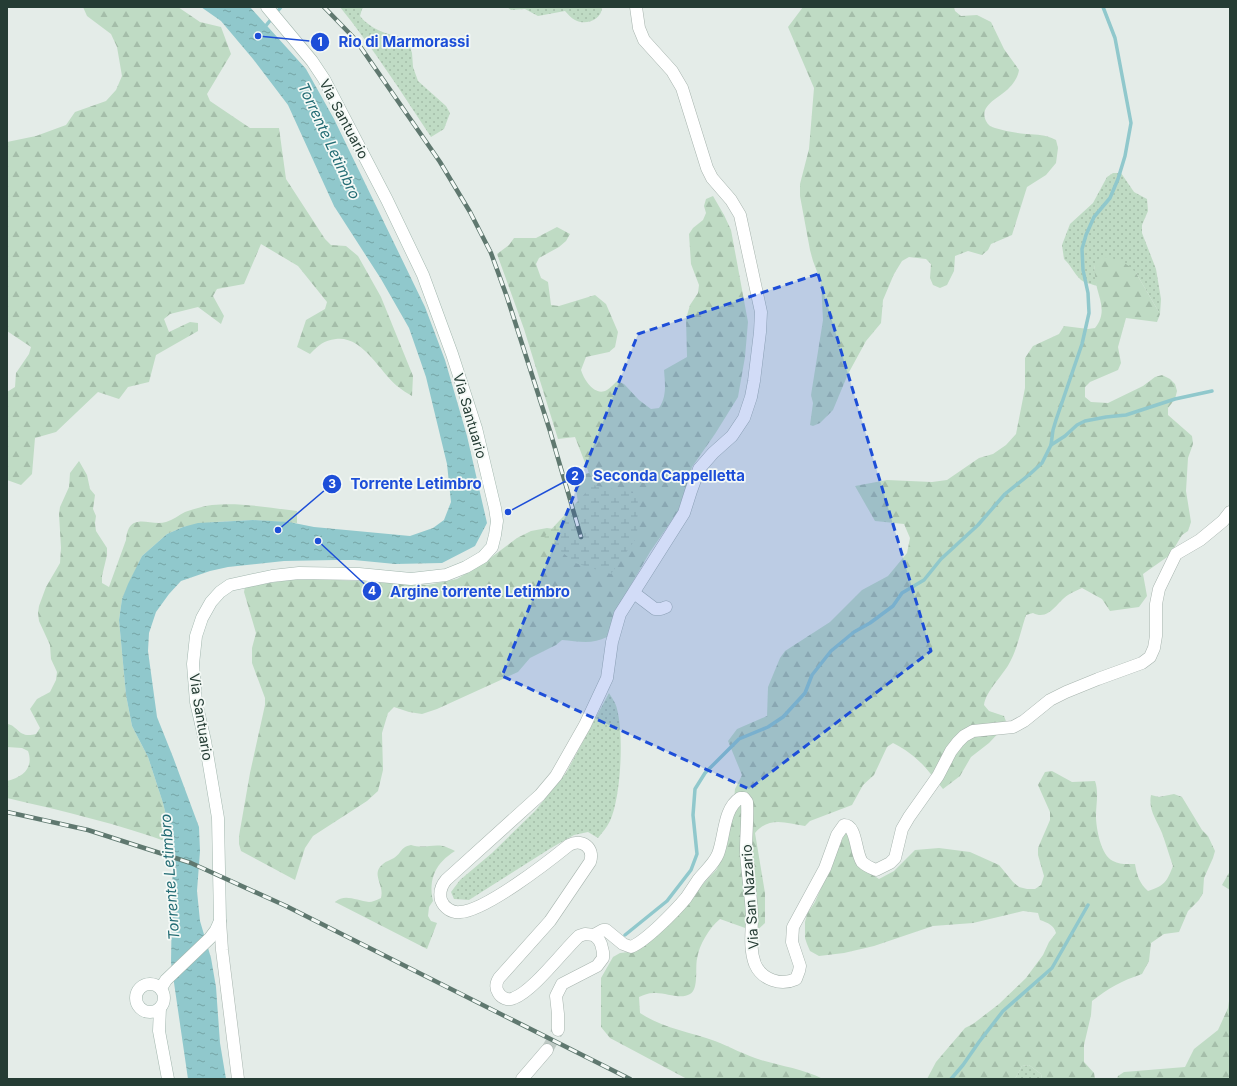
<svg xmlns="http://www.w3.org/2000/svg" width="1237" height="1086" font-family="Inter,sans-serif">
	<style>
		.grass { fill: url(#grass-dots) }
		.forest { fill: url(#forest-firs) }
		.wetland { fill: url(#wetland-marsh) }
		.water { fill: url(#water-ripples) }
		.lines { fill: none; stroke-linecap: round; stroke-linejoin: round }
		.stream { stroke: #90c8cc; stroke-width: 3.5 }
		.minor-tunnel { stroke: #bec9c4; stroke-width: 12; stroke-dasharray: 12 6; stroke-linecap: butt }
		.minor-casing { stroke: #a7b4ae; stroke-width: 13 }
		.tertiary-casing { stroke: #a7b4ae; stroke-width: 13 }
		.secondary-casing { stroke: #a3b7af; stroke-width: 13 }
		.minor { stroke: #fff; stroke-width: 12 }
		.tertiary { stroke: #fff; stroke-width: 12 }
		.secondary { stroke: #fff; stroke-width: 12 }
		.rail-casing { stroke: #5f786f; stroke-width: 4.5 }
		.rail { stroke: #f4f9f6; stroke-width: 3; stroke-dasharray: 9; stroke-linecap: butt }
		.marked { fill: #1d4ed8; fill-opacity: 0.2; stroke: #1d4ed8; stroke-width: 3; stroke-dasharray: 8 5; stroke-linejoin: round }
		.labels { text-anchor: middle; stroke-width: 3.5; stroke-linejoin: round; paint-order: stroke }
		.street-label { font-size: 14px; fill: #253c34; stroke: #f4f9f6 }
		.water-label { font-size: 15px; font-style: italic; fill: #236c74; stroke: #f4f9f6 }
		.leader { fill: none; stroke: #1d4ed8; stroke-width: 1.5 }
		.callout-dot { fill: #1d4ed8; stroke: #f4f9f6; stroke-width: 1.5 }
		.mark-label { font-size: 12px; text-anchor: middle; font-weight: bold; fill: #fff }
		.callout-label { font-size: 15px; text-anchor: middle; font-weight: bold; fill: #1d4ed8; stroke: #f4f9f6; stroke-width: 3.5; stroke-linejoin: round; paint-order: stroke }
	</style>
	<defs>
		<pattern id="grass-dots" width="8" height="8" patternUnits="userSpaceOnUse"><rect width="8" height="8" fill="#bfdbc4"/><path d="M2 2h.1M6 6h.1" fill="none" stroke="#a4bda9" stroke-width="1.8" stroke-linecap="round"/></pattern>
		<pattern id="forest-firs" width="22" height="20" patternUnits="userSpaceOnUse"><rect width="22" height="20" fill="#bfdbc4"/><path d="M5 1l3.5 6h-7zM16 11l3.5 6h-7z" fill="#a4bda9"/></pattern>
		<pattern id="wetland-marsh" width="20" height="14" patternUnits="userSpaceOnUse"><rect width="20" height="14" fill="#bfdbc4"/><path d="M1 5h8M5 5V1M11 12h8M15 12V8" fill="none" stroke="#a4bda9"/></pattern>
		<pattern id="water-ripples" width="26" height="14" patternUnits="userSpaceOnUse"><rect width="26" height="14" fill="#90c8cc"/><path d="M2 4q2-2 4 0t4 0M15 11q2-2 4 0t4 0" fill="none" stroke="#75a4a6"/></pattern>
	</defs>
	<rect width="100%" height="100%" fill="#e4ece8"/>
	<!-- grass -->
	<g class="grass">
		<path d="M340,7H364L362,9L360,16C372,31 390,35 407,38L412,53L413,67L418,81L446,106L450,113L444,129L431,137C402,93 373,48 340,7Z"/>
		<path d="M507,7H602C602,20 585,26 575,20C571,18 568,14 565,11L538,16L525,9L511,10Z"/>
		<path d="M1113,173H1121L1134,192L1147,199L1148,211L1142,225V233L1156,269L1161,299L1160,314L1136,273L1094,265L1097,286C1092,284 1085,283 1081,280C1074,274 1071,265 1064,259L1062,245L1070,224L1093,203L1107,177Z"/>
		<path d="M609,693C612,698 616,703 617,709C624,735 621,797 610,821C607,827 602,833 598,838L588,832L574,835L551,848L469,900L454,899L451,892L460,880L492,853L535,811L566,773Z"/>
		<path d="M1029,1065L1041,1074L1042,1079H1015L1022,1066Z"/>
	</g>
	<!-- forest -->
	<g class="forest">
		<path d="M83,7H178L200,22L221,27L231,54L207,94L210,101L250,128H279L286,179L325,239L331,245L346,246L358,256L381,297L413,376L412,396C407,393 402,390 397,386C379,371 363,336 336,339C323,341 320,344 310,354L297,347L306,320L325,309L327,302L298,266L261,244L244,284L217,289L213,296L224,316L221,324L198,307L170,314L164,319L169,332L190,322L198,323V331L156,355L149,382L128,387L119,399L98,392L56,432L35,438L32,474L21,485L7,480V392L15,387L16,373L29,354L31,347L7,331V142L36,136L66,125L75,112L106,101L116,90L122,76L117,47L111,34L87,16Z"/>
		<path d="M803,7H954L955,11L961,16L977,15L991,22L1004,49L1019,70C1018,77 1014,83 1009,88C1001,97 978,105 986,121C988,125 991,127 995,128C1005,131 1016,133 1026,134C1039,135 1044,134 1056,140L1058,148L1056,163L1046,175L1027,187L1012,235L991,244L988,250L982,255L968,251L955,256L954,271L947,285L940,288L933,285L930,278L931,264L926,259L909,257L902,261L894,274L883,300L881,323L866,341L848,374L833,410L820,423L813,426L810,425L813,403L811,395L823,320L821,282L813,261L810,250L800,196V184L809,149L814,88L788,27Z"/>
		<path d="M713,196L724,215L731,230L748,322L745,357L738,397L715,434L692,467L679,510L650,552L616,611L607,637C592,645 577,641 562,640L556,645L530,658L518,672L437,709L422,714L409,712L394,707L388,713L382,733L383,770L378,791L367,801L313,836L305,848L295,880L241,851L239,844V836L250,773L265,705V698L252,663V648L256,633L244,592L245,587L289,580L319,579L428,585L457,579L485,562L517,538L531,531L547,528L554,529L581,522L574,477L589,473L575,437L558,439L524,329L497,254L509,245L514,238H536L557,227L570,234L566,241L559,247L539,258L536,264L541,278L548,282L551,305L559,306L595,295L606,304L618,332L615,347L609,352L586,357L581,370C584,380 595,397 607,390C610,388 614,384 617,381L624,384L639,400L651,409L659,408C667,396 665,384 664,370L687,357L686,319L690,305L698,293L699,285L691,264L689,234L693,228L703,220L706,213L704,206L706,199Z"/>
		<path d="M1106,257C1120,260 1126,262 1136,273L1160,314L1157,322L1126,318L1118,347L1121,363L1118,370L1090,382L1085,387V397L1091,402L1108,403L1143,386L1155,377L1162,375L1170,379L1175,384L1177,391L1175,399L1168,408V415L1192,436L1193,444L1188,458L1186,491L1191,522L1188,531L1182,535L1170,555L1143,574L1147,596L1139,607L1110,611L1102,599L1082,588C1078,590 1072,592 1068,595C1056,603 1049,621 1033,613L1026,615C1021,630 1018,646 1011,660C1004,675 986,690 984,705L989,711L1004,716L1007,724L989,743L971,757L960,776L943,789C926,768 918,756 893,743L887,747L874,775L863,785L852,805L810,821L805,826C786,823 769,816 755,833L765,893V923L754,933L748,929L720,919C709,928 699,945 697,959C695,968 699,989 690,994C680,1000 665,992 654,993C648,993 644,995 639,997L640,1013C662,1028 690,1032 715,1041C730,1047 745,1055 761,1060C781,1066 803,1069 823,1079H687L610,1038L601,1027V978L613,957L620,953L636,951L666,924L717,869L723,848L733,810L735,789L742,775L728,741L737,729L767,716L768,687L780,658L785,651L830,622L862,590L888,576L907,553L910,538L904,524L875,521L855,486L887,480L932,482L947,480L979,458L993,454L1006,445L1016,434L1025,388V358L1033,346L1059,334L1064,326L1088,329L1095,328C1106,314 1101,303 1097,288C1095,280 1095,272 1094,265L1098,259Z"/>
		<path d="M79,461L87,475L90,489L95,495L93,509L96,516L95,523L96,531L107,548V555L102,576V583L109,587L126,540C129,510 150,527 166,522C173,520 179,515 185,512C193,509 204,506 212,505C240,502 270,508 297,511V523L253,520L215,522L183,527L167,534L142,556L122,599L119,620L126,695L132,726L148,757L163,803L173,844C119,824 63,811 7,798V781C23,777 34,768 28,751L22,748L7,747V724C18,725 18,739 36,734L40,728L30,709L37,699L50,692L56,680L57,672L51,659L50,645L39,621L38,613L39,606L46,587L60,563L61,548L59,514L60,507L69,487L70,473Z"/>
		<path d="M1052,771L1072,782L1095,781C1099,792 1096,804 1096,816C1096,828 1101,856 1113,861C1120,865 1127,864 1135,864C1137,875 1139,883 1148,891C1165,886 1167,881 1173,866C1169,855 1166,844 1162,833C1157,820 1148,810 1151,795L1159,797L1174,794L1182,797L1202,830L1208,836L1215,851L1213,858L1204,878L1203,893L1199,900L1188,911L1179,932L1164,934L1151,943L1149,961L1142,974C1121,981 1109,988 1092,1001L1091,1015L1084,1045V1062L1094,1073L1095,1079H1042L1041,1074L1029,1065L1022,1066L1015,1079H927L936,1062L965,1028L973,1024L999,1004L1026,978L1043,955L1049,942L1056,933C1054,925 1048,923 1040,920L1038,913L1023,911L973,923L933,926L874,946L844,953L819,956L810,951L807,944L805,938V922L807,914L815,902L846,831L850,839L856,864L879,879L894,871L915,850L939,848L970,852L999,865L1013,882L1019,887L1027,889H1035L1041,885L1044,876L1038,855V848L1050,820V812L1038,785L1045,772Z"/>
		<path d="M411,845C423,849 432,844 443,846C447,847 451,849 455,851C436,863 428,878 433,901L429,907L428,916L431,921L437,923L427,949L335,902C345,893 357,901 369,902C372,902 377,900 381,898C385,885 370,874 383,864C386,861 391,860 394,858C402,853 400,847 411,845Z"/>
		<path d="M1230,871V890L1222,885Z"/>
		<path d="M1230,994V1079H1117L1118,1076L1124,1072L1185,1067L1194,1049L1218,1030L1228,1008Z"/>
	</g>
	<!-- wetland -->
	<path class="wetland" d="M593,485L638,494L637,537L611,574L575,563L544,537Z"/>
	<!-- water -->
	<path class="water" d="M201,7H250L306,69L334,119L425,307L445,360L467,436L487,523L475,546L442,563L395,564L354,560H336L284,561L228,567L210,571L181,581L169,594L156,612L149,633L148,651L157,717L173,757L199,827L200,851L197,891L200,921L211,958L216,987L220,1043L226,1079H188L171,962L173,844L163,803L148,757L132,726L126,695L119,620L122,599L128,584L142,556L167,534L183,527L198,523L253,520L289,522L314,527L410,536L433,528L444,520L451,502L447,464L426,377L409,328L381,279L334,206L288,105L253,59L221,21Z"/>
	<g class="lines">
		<!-- stream -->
		<g class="stream">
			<path d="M264,28L281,7"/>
			<path d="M1051,445L1053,430L1056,420L1082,344L1089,313L1088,293L1083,270L1082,249L1086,235L1094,217L1110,198L1118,179L1125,156L1131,123L1115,38L1103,7"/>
			<path d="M625,935L667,901L691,870L697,854L693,815L695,789L705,773L739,739L768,727L783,717L805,693L812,675L831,651L854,632L870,623L893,606L902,593L924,580L941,559L978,525L1005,494L1030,474L1042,463L1051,445L1065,436L1077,425L1085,421L1106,417L1126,415L1175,399L1212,391"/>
			<path d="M951,1079L963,1065L979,1042L1003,1011L1052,968L1088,905"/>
		</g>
		<!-- minor-tunnel -->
		<path class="minor-tunnel" d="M547,1050L558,1030"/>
		<defs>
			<g id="minor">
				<path d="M634,593L655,609H661L666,607"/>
				<path d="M594,935L585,934L579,936C563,951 533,991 514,998C508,1001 501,998 498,992C495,987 496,983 499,978L550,921L590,862C595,848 582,838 569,845C548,862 485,911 460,912C452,913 444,908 441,900C439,892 441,886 446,880L540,795L556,776L585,725L607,678L612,642L620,614L684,513L691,491L699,469L713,453L732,436L744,418L751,397L754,381L760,332L761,312L740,215L731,200L712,178L707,168L682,88L672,71L644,40L639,28L636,7"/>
				<path d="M594,935L603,930H606L623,944L631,947C646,941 675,911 686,898C690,892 694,886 698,880C705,871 714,864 718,854C725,836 723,809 740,798H744L747,802C748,818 746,834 746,851C747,872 751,893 752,915C752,931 749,948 755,964C762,980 781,986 796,979L799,971L800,966L792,942L793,927L825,868L837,835L844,825C857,825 855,852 862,862C866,866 871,868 876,870L890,863L895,858L902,829L909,817L938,776L951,751L958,742L964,736L973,731L1013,727L1024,721L1050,700L1066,692L1098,679L1142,663L1150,657L1154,648L1156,636V604L1159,589L1176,554L1200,540L1223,521L1230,512"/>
				<path d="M558,1030V1014L556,996L562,984L597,966L603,958V952L601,944L599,940L594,935"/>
				<path d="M522,1079L547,1050"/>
			</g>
			<path id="tertiary" d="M220,921L222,950L238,1079"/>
			<g id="secondary">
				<circle cx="150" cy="998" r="14"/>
				<path d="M161,988L166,980L210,938L216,930L220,921L218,818L205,741L196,702L193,664L196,636L202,618L211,602L220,592L230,585L272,576L299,573L359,574L411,579L446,575L466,567L483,557L492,547L495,535L497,521L495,508L476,428L452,354L423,275L387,200L324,79L312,61L267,7"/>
				<path d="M160,1008L159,1031L168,1079"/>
			</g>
		</defs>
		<!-- minor casing -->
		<use href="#minor" class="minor-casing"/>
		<!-- tertiary casing -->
		<use href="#tertiary" class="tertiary-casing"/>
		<!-- secondary casing -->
		<use href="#secondary" class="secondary-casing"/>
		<!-- minor -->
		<use href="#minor" class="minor"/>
		<!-- tertiary -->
		<use href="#tertiary" class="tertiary"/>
		<!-- secondary -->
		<use href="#secondary" class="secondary"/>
		<defs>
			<g id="rail">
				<path d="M324,7L355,39L440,162L470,212L491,253L507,297L550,431L581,537"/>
				<path d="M7,812L88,830L191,863L286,906L630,1079"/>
			</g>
		</defs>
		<!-- rail casing -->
		<use href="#rail" class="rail-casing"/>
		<!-- rail -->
		<use href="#rail" class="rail"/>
	</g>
	<!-- marked area -->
	<path class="marked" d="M818,274L931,651L749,789L502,676L638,334Z"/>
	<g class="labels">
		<!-- street labels -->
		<g class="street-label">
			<text transform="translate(344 119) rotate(62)" y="5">Via Santuario</text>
			<text transform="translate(470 416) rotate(74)" y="5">Via Santuario</text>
			<text transform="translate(201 717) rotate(81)" y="5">Via Santuario</text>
			<text transform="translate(750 897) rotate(-94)" y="5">Via San Nazario</text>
		</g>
		<!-- water labels -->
		<g class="water-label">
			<text transform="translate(329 141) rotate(65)" y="5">Torrente Letimbro</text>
			<text transform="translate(170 877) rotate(-94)" y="5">Torrente Letimbro</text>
		</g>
	</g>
	<!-- callouts -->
	<path class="leader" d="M258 36L320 42M508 512L575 476M278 530L332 484M318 541L372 591"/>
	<g class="callout-dot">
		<circle cx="258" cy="36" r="4"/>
		<circle cx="508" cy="512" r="4"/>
		<circle cx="278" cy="530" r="4"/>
		<circle cx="318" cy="541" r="4"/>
		<circle cx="320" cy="42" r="10"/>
		<circle cx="575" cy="476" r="10"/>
		<circle cx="332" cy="484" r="10"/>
		<circle cx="372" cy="591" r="10"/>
	</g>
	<g class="mark-label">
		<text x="320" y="46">1</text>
		<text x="575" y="480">2</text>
		<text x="332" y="488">3</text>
		<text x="372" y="595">4</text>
	</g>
	<g class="callout-label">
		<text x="404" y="47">Rio di Marmorassi</text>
		<text x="669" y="481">Seconda Cappelletta</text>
		<text x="416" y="489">Torrente Letimbro</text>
		<text x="480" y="597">Argine torrente Letimbro</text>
	</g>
	<!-- border -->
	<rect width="1237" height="1086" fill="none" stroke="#253c34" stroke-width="16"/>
</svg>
